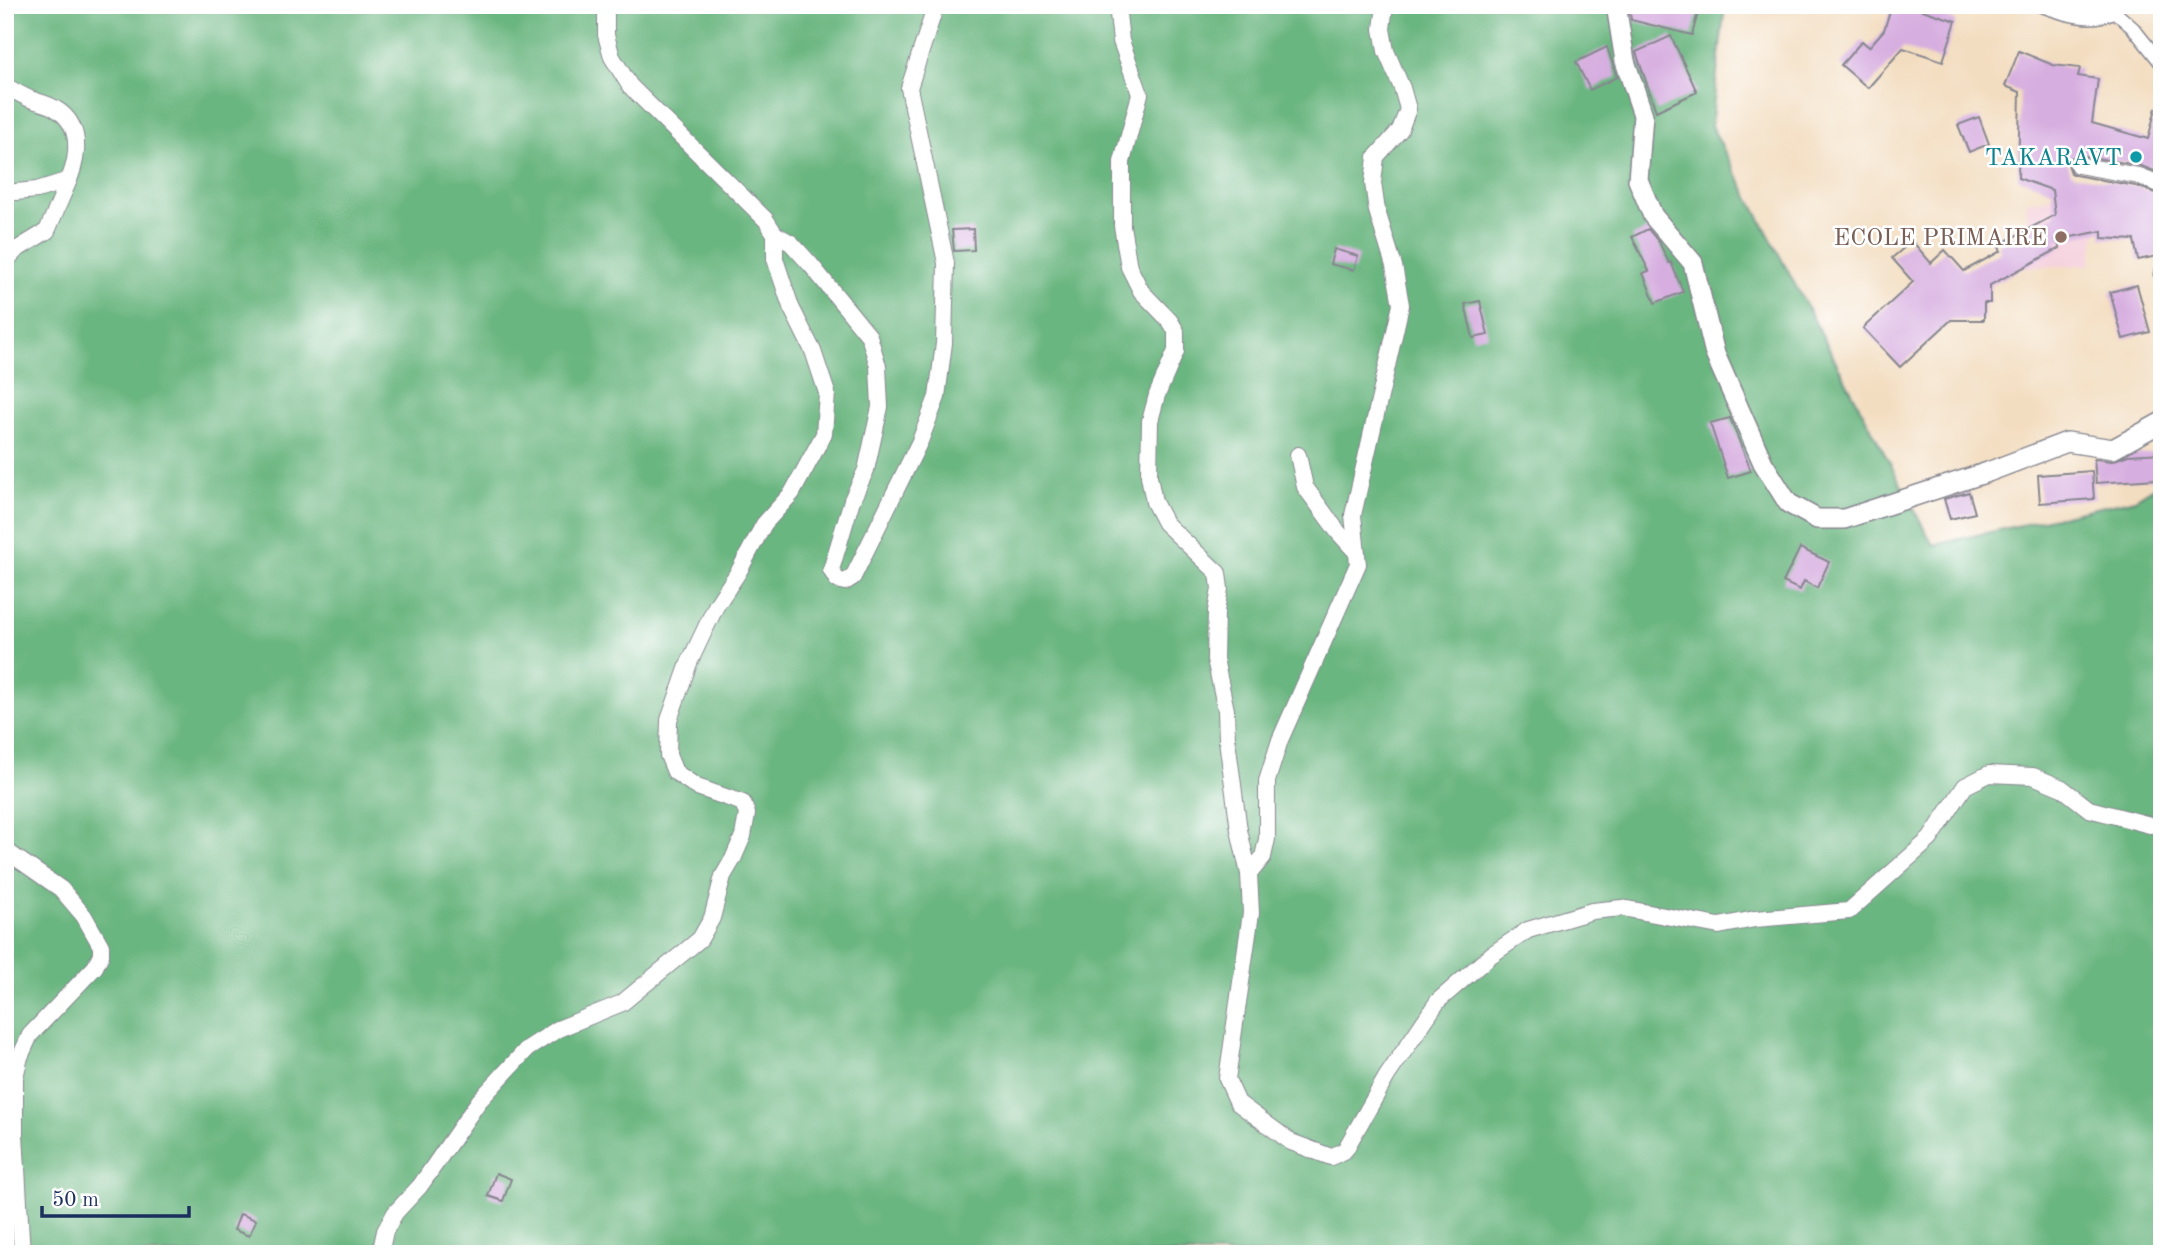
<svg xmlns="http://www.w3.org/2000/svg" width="2167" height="1259" font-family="'Old Standard TT',serif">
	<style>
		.built { fill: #f4cfdc }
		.forest { fill: #6ab680; stroke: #42726f; stroke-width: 2 }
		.building { fill: #d7aee0 }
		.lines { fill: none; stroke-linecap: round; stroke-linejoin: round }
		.pedestrian-casing { stroke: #87868f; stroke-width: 15 }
		.minor-casing { stroke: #87868f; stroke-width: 18 }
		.tertiary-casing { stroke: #87868f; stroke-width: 22 }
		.pedestrian { stroke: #fff; stroke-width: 12 }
		.minor { stroke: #fff; stroke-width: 16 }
		.tertiary { stroke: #fff; stroke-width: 19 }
		.culture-dot { fill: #0f9aa8; stroke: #fff; stroke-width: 2.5 }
		.education-dot { fill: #8d6e63; stroke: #fff; stroke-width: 2.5 }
		.labels { text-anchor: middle; stroke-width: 5; stroke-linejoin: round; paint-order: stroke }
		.culture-label { font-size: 24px; fill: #0d838f; stroke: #fff; text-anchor: end }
		.education-label { font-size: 24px; fill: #785e54; stroke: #fff; text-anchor: end }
	</style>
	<rect width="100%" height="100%" fill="#fff"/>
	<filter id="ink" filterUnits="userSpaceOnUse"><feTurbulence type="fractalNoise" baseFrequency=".0143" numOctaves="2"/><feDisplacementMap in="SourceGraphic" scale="14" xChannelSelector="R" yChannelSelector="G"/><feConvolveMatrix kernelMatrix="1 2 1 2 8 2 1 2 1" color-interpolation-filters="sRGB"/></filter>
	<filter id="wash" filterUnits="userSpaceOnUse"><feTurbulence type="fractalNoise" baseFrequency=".00686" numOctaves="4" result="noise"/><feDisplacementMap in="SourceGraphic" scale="28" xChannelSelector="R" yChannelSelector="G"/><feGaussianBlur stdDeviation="1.57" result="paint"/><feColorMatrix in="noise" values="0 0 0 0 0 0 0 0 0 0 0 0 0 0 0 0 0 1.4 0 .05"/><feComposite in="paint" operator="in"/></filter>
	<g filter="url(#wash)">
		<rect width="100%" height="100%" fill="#f3ddc0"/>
		<!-- built -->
		<path class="built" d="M2052,197L2070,205L2101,209L2090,265L2026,267L2027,202Z"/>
		<!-- forest -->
		<path class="forest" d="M5,5H1725L1711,126L1933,545L2135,499L2162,482V1254H5Z"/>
		<g id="blocks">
			<!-- building -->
			<g class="building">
				<path d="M1629,5H1700L1692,35L1631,20Z"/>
				<path d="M1892,5H1907L1956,21L1943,61L1903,48L1868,88L1841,65L1862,41L1869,47L1884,30Z"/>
				<path d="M1671,36L1697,92L1656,111L1636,52Z"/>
				<path d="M1607,47L1617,77L1590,90L1576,62Z"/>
				<path d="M2019,51L2053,65L2080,68L2078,76L2098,79L2092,123L2148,139L2156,108L2162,109V174L2141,166L2080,155L2070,158L2068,164L2071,173L2075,175L2136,186L2162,195V255L2138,260L2134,240L2102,238V231L2056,240L2060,248L1990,285V303H1984V320H1951L1900,367L1863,328L1913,282L1892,258L1912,241L1931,263L1945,250L1964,271L2001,251L1998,245L2055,215L2052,190L2018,178L2020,92L2005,86Z"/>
				<path d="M1979,117L1989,144L1969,152L1958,125Z"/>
				<path d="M973,229L974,250L954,251L952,230Z"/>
				<path d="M1648,229L1659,242L1669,263L1671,262L1683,292L1655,303L1643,273L1649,271L1632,237Z"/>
				<path d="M1334,249L1358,256L1354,270L1330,264Z"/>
				<path d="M2137,285L2150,332L2123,339L2110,292Z"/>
				<path d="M1480,301L1488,335L1473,338L1465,304Z"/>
				<path d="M1730,418L1751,471L1728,478L1710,423Z"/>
				<path d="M2162,453V475H2157V479L2096,483L2094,459L2112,461L2128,455Z"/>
				<path d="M2092,471L2094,499L2040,503L2038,475Z"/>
				<path d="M1969,492L1975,513L1950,519L1944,499Z"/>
				<path d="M1800,548L1829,562L1817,588L1804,581L1800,590L1783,582Z"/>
				<path d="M496,1173L511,1179L503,1201L488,1196Z"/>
				<path d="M240,1214L256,1220L249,1236L234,1230Z"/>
			</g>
		</g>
	</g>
	<g filter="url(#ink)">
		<use href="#blocks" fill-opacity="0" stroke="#87868f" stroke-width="2"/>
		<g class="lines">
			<defs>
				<g id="pedestrian">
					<path d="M2039,5C2061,13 2093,25 2114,11"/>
					<path d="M2107,5L2133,28L2162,64"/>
					<path d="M2160,274L2162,273"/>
				</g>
				<g id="minor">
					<path d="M1117,5L1121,41L1140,94L1122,162V226L1129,267L1141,291L1170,321L1176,331V351L1157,395L1150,421L1149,476L1154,502L1165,523L1218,573L1220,589L1216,611L1215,659L1226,710L1227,740L1239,830L1249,874"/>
					<path d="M1385,5L1382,29L1386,51L1402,88L1408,109L1400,130L1376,157L1373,183L1377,211L1394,266L1401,305L1353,515L1358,564L1280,740L1267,781V839L1263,857L1249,874L1251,913L1227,1079L1238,1103L1291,1142L1331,1157L1345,1150L1387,1076L1438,1001L1491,955L1528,930L1592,911L1622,908L1719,926L1755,919L1849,911L1930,839L1965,786L1989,774L2033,776L2062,788L2089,809L2150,825"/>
					<path d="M5,86C13,90 21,95 30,99C38,102 49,104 56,109C82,125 79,155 69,180L37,190L5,193"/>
					<path d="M2078,165L2139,176L2162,185"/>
					<path d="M775,234L791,243L811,265L869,336L878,366L880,407L866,470L852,500L831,570L837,580L845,582L853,577L920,441L937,397L944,343L946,263L909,88L936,5"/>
					<path d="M5,262L16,250L47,231L69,180"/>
					<path d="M1298,455L1305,487L1338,532L1357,553"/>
					<path d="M5,850L61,889L84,916L101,946V955L95,967L30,1035L20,1057L15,1077V1134L22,1254"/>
					<path d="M380,1254L385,1231L395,1213L420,1186L479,1101L527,1049L558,1029L622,1003L700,939L712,918L723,876L733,859L743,836L747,814L743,803L697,787L675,772L668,755L669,720L689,663L716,606L739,571L764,524L792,493L824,434L827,393L813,351L791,307L775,259V234L766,220L630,86L612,57L606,35V5"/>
				</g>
				<path id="tertiary" d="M1616,5L1625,61L1643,115L1638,180L1653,216L1693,263L1715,354L1763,463L1788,503L1817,519H1844L1988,472L2067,442L2113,449L2162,422"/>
			</defs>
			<!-- pedestrian casing -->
			<use href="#pedestrian" class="pedestrian-casing"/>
			<!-- minor casing -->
			<use href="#minor" class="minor-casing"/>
			<!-- tertiary casing -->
			<use href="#tertiary" class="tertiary-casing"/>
			<!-- pedestrian -->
			<use href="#pedestrian" class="pedestrian"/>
			<!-- minor -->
			<use href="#minor" class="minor"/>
			<!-- tertiary -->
			<use href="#tertiary" class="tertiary"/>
		</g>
	</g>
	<!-- markers -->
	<circle class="culture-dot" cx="2136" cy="157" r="7"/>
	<circle class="education-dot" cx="2061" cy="237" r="7"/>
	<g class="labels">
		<!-- culture labels -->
		<g class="culture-label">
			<text x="2122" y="165">TAKARAVT</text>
		</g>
		<!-- education labels -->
		<g class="education-label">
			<text x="2047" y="245">ECOLE PRIMAIRE</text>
		</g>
	</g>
	<!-- margin -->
	<rect width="2167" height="1259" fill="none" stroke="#fff" stroke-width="28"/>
	<!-- scale -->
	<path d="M42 1206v10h147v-10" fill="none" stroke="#1b2f5e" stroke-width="3.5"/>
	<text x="52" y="1206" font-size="21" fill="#1b2f5e" stroke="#ffffff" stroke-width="5" paint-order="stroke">50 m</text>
</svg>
